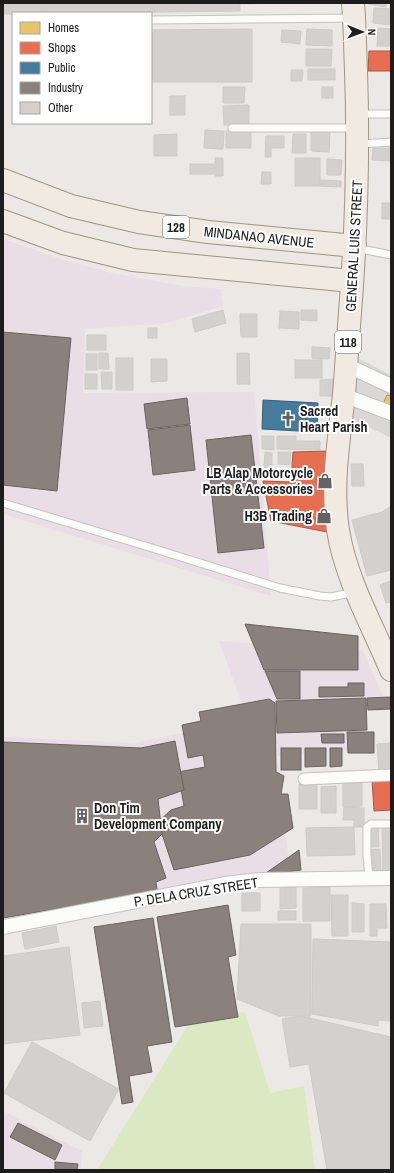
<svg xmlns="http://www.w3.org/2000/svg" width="394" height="1173" font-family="'Archivo Narrow',sans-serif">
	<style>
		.residential { fill: #dad8d7 }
		.industrial { fill: #e9dde6 }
		.grass { fill: #dae9c2 }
		.homes { fill: #e9c46a; stroke: #ac9253 }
		.shops { fill: #e76f51; stroke: #aa5641 }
		.public { fill: #457b9d; stroke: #395f77 }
		.industry { fill: #8a817c; stroke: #696360 }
		.building { fill: #d3d0ce; stroke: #cecac6 }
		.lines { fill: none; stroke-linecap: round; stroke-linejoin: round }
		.service-casing { stroke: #c4c3c1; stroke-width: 9 }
		.pedestrian-casing { stroke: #c4c3c1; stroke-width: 13 }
		.minor-casing { stroke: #c4c3c1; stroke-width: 16 }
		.primary-casing { stroke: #a19482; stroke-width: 24 }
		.service { stroke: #fcfcfb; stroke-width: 7 }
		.pedestrian { stroke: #fcfcfb; stroke-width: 11 }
		.minor { stroke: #fcfcfb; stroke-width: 14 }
		.primary { stroke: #f1eae3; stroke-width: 22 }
		.labels { text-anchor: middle; stroke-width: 4; stroke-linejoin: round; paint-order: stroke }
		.shield { fill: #fff; stroke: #616161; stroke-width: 1 }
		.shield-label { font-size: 13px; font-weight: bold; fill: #1d1d1d }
		.street-label { font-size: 14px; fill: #1d1d1d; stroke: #fff }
		.poi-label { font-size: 14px; font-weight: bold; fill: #1d1d1d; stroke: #fff; text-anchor: start }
	</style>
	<rect width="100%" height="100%" fill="#ebe8e5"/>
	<!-- residential -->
	<path class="residential" d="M356,357L391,375V438L350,418Z"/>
	<!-- industrial -->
	<g class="industrial">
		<path d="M3,239L61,259L107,272L182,286L221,289L223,306L166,323L85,329L83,393L254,392L271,596L3,514Z"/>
		<path d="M219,641L363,651L387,705L362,707L364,750L277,756L290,873L3,924V737L134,743L248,720Z"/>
		<path d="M3,1111L82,1151L81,1170H3Z"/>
	</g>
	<!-- grass -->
	<path class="grass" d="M245,1012L270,1093L304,1086L315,1170H97L192,1019Z"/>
	<!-- homes -->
	<path class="homes" d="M387,395L391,396V408L383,404Z"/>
	<!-- shops -->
	<g class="shops">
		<path d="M369,51H391V71H368Z"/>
		<path d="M329,451L327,532L271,521L263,481L291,482L293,452Z"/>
		<path d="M391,779V810L374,811L372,780Z"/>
	</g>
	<!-- public -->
	<path class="public" d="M263,400L318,403L317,432L262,429Z"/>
	<!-- industry -->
	<g class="industry">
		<path d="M3,332L71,338L57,491L3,485Z"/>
		<path d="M187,398L190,424L147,429L144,404Z"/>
		<path d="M190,425L195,470L153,475L148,430Z"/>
		<path d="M251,435L264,548L218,553L206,440Z"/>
		<path d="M245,624L358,636V670H264Z"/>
		<path d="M265,671H300V699H277Z"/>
		<path d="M348,683H364V696L319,697V687H348Z"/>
		<path d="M391,697V709L368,710L367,698Z"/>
		<path d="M366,698L367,730L277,733L276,701Z"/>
		<path d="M269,699L275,703L276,772L284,776L281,794H288L293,828L250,855L174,870L158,822L171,810L184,806L178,772L205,767L203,755L188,758L182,725L201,721L199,712Z"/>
		<path d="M347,732H374V753H348Z"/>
		<path d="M321,734H344V743H322Z"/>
		<path d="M175,741L184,790L158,799L162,834L154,842L166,878L156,882L157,889L144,894L3,918V742L141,748Z"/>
		<rect x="281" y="748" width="20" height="22"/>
		<path d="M305,748H326V766L305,767Z"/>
		<path d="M330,748H342V766L330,767Z"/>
		<path d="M299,850L301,870L263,875Z"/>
		<path d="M228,905L236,955L228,957L238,1017L175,1027L157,917Z"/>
		<path d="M153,918L172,1042L147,1046L152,1072L129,1076L133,1102L122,1104L94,927Z"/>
		<path d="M18,1123L62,1145L55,1160L10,1137Z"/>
		<path d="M55,1162L78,1164L77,1170H55Z"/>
	</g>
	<!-- building -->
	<g class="building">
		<path d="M3,3H283L240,4V11L3,14Z"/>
		<path d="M368,3H386V7L368,4Z"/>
		<path d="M374,8L391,9V25L373,23Z"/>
		<path d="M378,28L391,29V46H377Z"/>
		<path d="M252,29V82H151V30Z"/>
		<path d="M307,29L332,30V46L306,45Z"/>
		<path d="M282,30L301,31L300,44L281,42Z"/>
		<path d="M306,49H332L331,66H306Z"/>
		<rect x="308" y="69" width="27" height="11"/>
		<path d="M291,70H303L302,81H291Z"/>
		<path d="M223,87H245L244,103H223Z"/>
		<rect x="322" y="87" width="11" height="11"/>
		<rect x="170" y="96" width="15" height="19"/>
		<path d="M249,105V124L224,125L223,106Z"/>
		<path d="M205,130L224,131L223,149L204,148Z"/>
		<path d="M311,130L330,131L329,152L311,151Z"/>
		<rect x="226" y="131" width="25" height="17"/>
		<path d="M177,134V156H154V135Z"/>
		<path d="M293,134H306V153H292Z"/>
		<path d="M266,136H284V148H271V157H265Z"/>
		<path d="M373,148H391V161L372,160Z"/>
		<path d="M215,158H223V176H215V174H190V164H215Z"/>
		<rect x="295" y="158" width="25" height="28"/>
		<path d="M327,159L342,160L341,175H327Z"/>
		<path d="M262,172H271V184H261Z"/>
		<path d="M320,180L341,181V187L320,186Z"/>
		<rect x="382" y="203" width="9" height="16"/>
		<path d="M223,310L226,323L195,332L192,319Z"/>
		<path d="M301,310H317V321L301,320Z"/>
		<path d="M280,311L299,312V329L279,328Z"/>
		<path d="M240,314H257V337H241Z"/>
		<rect x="148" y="328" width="9" height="10"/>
		<rect x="87" y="335" width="19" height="15"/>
		<path d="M312,347L330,348L329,359L312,358Z"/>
		<path d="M99,353H108L109,369H99Z"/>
		<path d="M237,353H249L250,384H237Z"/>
		<rect x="86" y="354" width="11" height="16"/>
		<rect x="116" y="358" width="17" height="32"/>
		<path d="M151,359H167V381L151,382Z"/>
		<rect x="295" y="360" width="27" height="18"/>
		<path d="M101,372H112V389H102Z"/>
		<rect x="85" y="374" width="12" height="15"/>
		<path d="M337,379L338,396H320V380Z"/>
		<path d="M262,436H274V450L262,449Z"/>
		<path d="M277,436H296V441H320V450L277,449Z"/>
		<path d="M265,452L272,453V468H264Z"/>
		<path d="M278,452H291L290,465L278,464Z"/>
		<path d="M351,464H363L364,486H352Z"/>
		<path d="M391,506V570L367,576L352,520L382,512Z"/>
		<path d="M391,581V602L386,603L380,585Z"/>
		<path d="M391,743V772L379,773L377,744Z"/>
		<path d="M343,783H362V806L343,807Z"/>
		<rect x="299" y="784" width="18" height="25"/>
		<path d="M336,786V813H321V787Z"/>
		<path d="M344,807L364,808V827H354V820H343Z"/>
		<path d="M369,826H378L379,847H370Z"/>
		<path d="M354,827L355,855L307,856L306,828Z"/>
		<path d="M391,827V871H383L382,828Z"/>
		<path d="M380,849L381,873H369L368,850Z"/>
		<path d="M280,887H296V908L280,909Z"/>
		<path d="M330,887V921H303V888Z"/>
		<rect x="242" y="893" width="18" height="18"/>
		<path d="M331,895H348V936H332Z"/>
		<path d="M352,903L364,904V932H352Z"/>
		<path d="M370,904H386L387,928H377V936H370Z"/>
		<rect x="278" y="911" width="18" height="9"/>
		<path d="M241,924H311V1016H279L237,999Z"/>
		<path d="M56,926L59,942L25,949L22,933Z"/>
		<path d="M313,939L391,942V1021L378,1020V1026L312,1014Z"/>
		<path d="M69,947L80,1035L3,1044V956Z"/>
		<path d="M100,1001L103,1026L84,1028L82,1003Z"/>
		<path d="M301,1016L391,1037V1170H327L309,1064L290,1067L282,1019Z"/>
		<path d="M32,1042L119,1089L90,1141L4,1093Z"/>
	</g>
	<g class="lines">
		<defs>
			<g id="service">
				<path d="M151,20L353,18"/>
				<path d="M359,114H391"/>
				<path d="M232,128H355"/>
				<path d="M360,144L391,142"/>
				<path d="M356,249L366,250L391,255"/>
				<path d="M3,503L152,548L280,588L320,596L331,597L355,592"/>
				<path d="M369,878L367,855V827L371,824H391"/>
			</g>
			<path id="pedestrian" d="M304,779L391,775"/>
			<g id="minor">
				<path d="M346,365L391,386"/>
				<path d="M343,395L391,413"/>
				<path d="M3,927L225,884L259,880L391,878"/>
			</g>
			<g id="primary">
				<path d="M353,3C355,26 355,48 356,71C359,156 356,241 349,326C347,349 346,372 344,394C339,440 331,485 338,530C346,580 372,624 391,670"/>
				<path d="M3,180L71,206L139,222L208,232L355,246"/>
				<path d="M3,221L63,243L133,260L352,281"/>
			</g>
		</defs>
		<!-- service casing -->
		<use href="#service" class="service-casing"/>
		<!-- pedestrian casing -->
		<use href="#pedestrian" class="pedestrian-casing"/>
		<!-- minor casing -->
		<use href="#minor" class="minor-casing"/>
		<!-- primary casing -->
		<use href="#primary" class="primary-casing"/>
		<!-- service -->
		<use href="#service" class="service"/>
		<!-- pedestrian -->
		<use href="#pedestrian" class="pedestrian"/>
		<!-- minor -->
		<use href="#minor" class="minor"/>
		<!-- primary -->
		<use href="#primary" class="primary"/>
	</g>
	<!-- icons -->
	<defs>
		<symbol id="church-bare" viewBox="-9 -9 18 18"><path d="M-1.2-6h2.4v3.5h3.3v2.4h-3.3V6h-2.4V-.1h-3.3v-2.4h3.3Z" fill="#656463" stroke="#fff" stroke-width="2.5" paint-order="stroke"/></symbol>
		<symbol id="shop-bare" viewBox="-9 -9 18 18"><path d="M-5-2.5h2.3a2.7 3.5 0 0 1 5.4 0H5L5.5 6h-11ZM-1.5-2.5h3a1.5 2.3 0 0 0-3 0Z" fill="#656463" stroke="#fff" stroke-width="2.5" paint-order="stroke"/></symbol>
		<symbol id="building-bare" viewBox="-9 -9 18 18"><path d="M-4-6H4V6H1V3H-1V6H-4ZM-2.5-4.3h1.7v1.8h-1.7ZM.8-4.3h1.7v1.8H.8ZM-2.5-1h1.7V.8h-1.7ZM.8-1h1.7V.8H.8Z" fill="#656463" stroke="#fff" stroke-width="2.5" paint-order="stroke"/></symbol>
	</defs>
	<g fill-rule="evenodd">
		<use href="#church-bare" x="277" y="408" width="22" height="22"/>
		<use href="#shop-bare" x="314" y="470" width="22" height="22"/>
		<use href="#shop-bare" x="313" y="505" width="22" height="22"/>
		<use href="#building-bare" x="71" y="805" width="22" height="22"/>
	</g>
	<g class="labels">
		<!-- shield labels -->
		<g class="shield">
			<rect x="163" y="216" width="26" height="22" rx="3"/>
			<rect x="335" y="331" width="26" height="22" rx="3"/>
		</g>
		<g class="shield-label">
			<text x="176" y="232">128</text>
			<text x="348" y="347">118</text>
		</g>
		<!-- street labels -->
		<g class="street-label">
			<text transform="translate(259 237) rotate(6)" y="5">MINDANAO AVENUE</text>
			<text transform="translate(354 246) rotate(-87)" y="5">GENERAL LUIS STREET</text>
			<text transform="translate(196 892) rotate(-9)" y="5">P. DELA CRUZ STREET</text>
		</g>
		<!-- poi labels -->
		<g class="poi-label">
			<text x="300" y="416">Sacred<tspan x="300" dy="16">Heart Parish</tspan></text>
			<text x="313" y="478" text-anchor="end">LB Alap Motorcycle<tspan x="313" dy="16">Parts &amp; Accessories</tspan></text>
			<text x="312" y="521" text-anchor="end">H3B Trading</text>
			<text x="94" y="813">Don Tim<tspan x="94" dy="16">Development Company</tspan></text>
		</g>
	</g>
	<!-- border -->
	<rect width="394" height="1173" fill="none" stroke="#1d1d1d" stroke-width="8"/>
	<!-- legend -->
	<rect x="12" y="12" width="140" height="112" fill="#ffffff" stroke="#a5a5a5"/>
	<rect x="20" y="22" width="20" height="12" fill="#e9c46a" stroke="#a5a5a5"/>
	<text x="48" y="32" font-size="12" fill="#1d1d1d">Homes</text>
	<rect x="20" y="42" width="20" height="12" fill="#e76f51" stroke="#a5a5a5"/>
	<text x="48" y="52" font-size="12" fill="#1d1d1d">Shops</text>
	<rect x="20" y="62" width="20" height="12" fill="#457b9d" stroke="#a5a5a5"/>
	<text x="48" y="72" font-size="12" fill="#1d1d1d">Public</text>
	<rect x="20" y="82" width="20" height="12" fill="#8a817c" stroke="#a5a5a5"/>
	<text x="48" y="92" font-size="12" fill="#1d1d1d">Industry</text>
	<rect x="20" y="102" width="20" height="12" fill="#d3d0ce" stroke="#a5a5a5"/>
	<text x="48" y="112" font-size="12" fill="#1d1d1d">Other</text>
	<!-- north arrow -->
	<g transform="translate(362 32) rotate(91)" stroke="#ffffff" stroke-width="3" paint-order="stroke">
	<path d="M0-3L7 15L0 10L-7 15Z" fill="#1d1d1d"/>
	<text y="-6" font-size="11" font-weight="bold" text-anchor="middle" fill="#1d1d1d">N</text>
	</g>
</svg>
